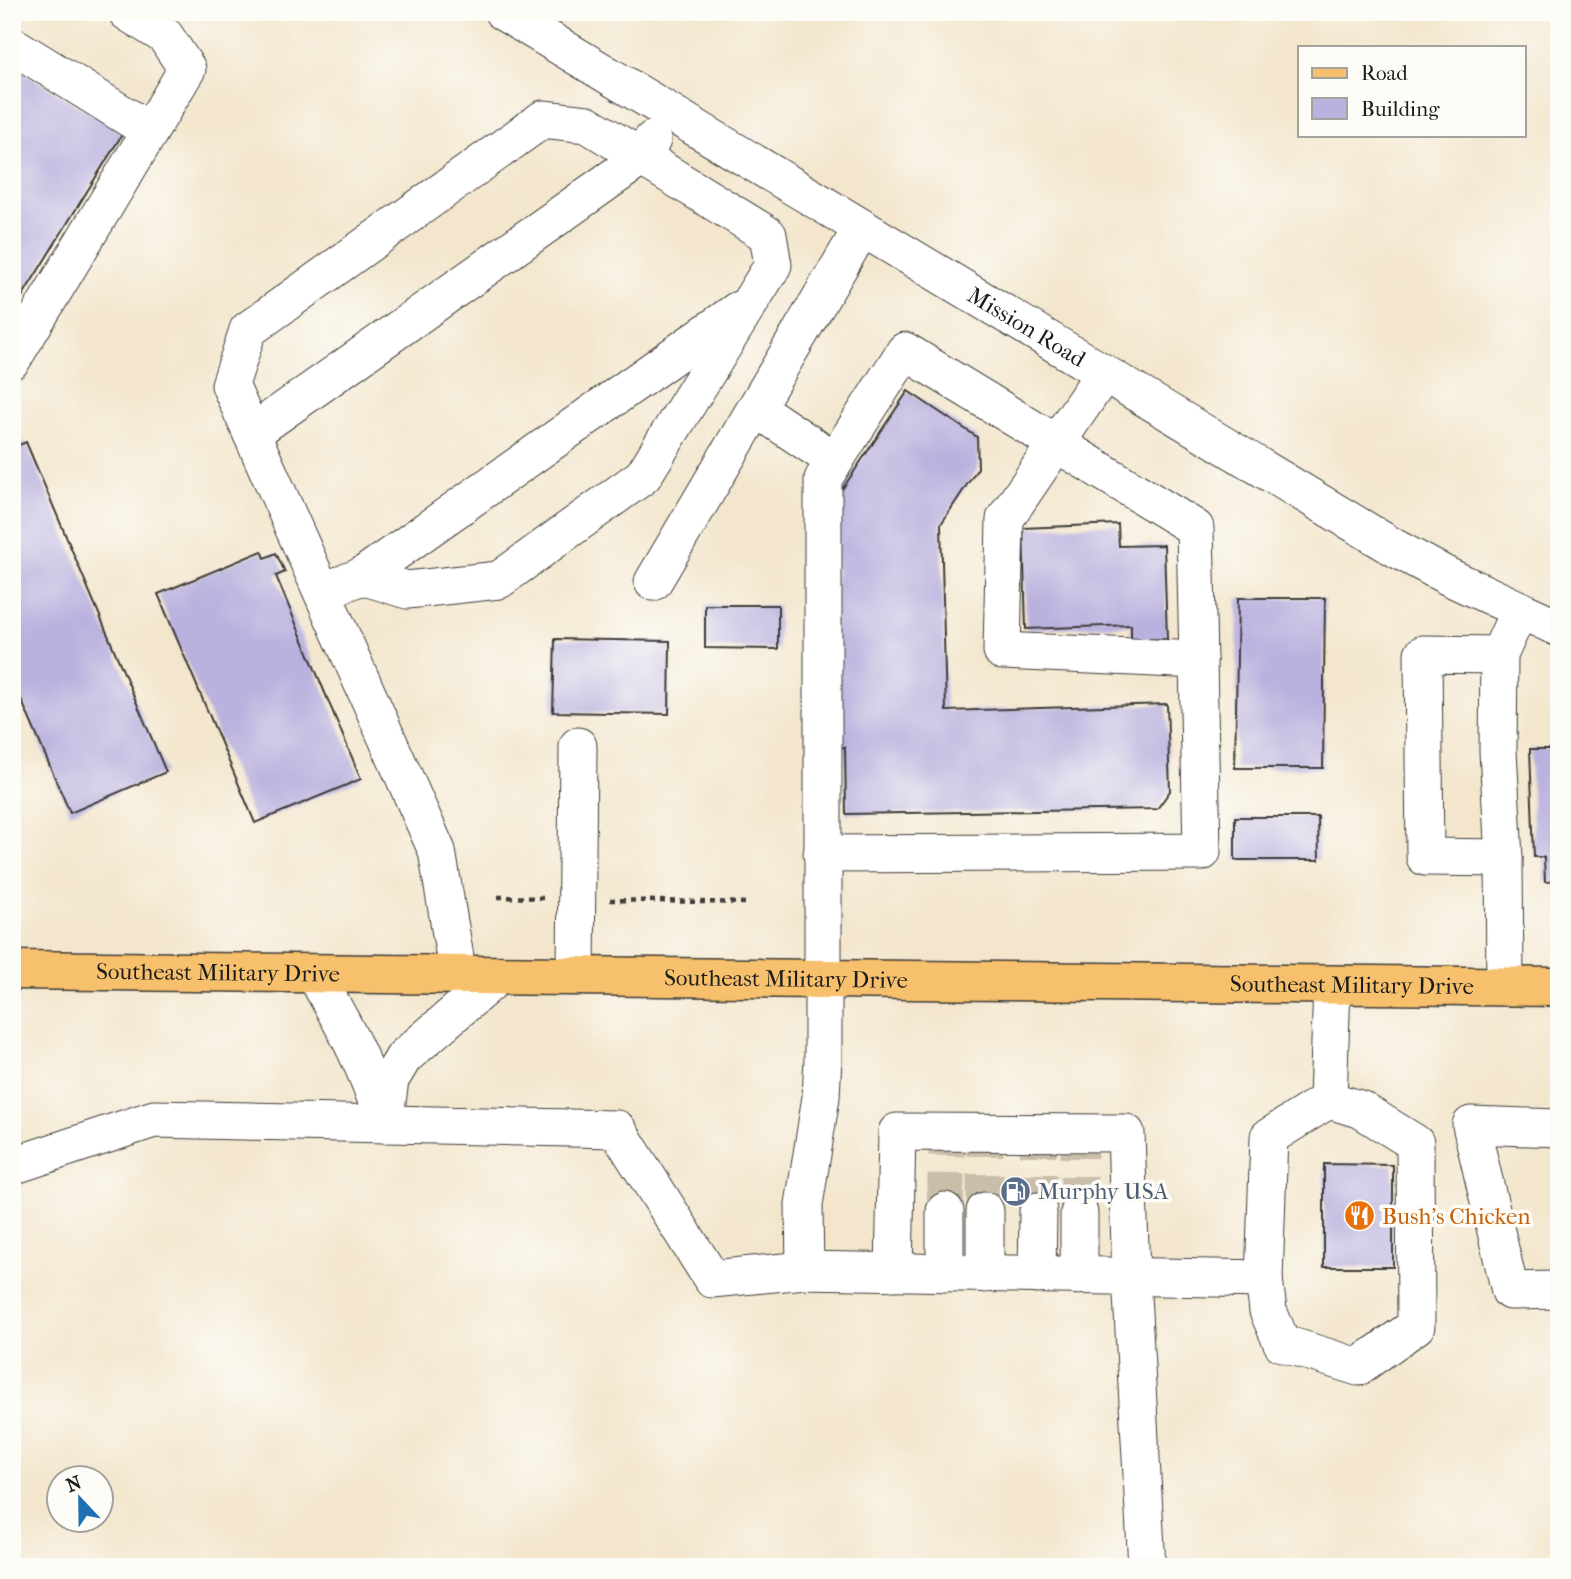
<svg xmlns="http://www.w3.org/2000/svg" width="1571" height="1579" font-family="'IM FELL French Canon',serif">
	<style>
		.building { fill: #b9b1de }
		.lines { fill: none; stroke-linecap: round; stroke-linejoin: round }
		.minor-tunnel { stroke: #c8beaa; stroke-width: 37; stroke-dasharray: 37 18; stroke-linecap: butt }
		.minor-casing { stroke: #3c3a37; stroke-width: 39 }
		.major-casing { stroke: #3c3a37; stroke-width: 41 }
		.path { stroke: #3c3a37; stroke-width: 4.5; stroke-dasharray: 5 5; stroke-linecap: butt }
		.minor { stroke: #fff; stroke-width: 37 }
		.major { stroke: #f7c06c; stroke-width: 38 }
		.labels { text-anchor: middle; stroke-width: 7; stroke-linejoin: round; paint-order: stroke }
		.street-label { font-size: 23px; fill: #1c1c1c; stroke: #fdfcf7 }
		.service-label { font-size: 23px; fill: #4e5e75; stroke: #fdfcf7; text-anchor: start }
		.food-label { font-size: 23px; fill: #c56008; stroke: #fdfcf7; text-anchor: start }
	</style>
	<rect width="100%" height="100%" fill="#fdfcf7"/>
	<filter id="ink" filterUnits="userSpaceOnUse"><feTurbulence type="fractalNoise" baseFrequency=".0143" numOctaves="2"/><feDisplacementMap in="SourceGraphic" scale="14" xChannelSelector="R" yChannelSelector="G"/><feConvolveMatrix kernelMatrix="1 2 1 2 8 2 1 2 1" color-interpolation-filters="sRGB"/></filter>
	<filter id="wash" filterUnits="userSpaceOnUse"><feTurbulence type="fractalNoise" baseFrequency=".00686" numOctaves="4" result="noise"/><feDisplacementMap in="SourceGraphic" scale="28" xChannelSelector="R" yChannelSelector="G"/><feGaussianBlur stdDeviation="1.57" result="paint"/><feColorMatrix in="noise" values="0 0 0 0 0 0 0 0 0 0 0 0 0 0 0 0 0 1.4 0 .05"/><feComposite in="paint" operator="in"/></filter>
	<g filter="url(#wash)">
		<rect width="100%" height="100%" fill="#f3e6cd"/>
		<g id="blocks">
			<!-- building -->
			<g class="building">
				<path d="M12,65L123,133L12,313Z"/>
				<path d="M908,391L977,437L978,468L941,524L946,711L1167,704L1170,791L1157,809L846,814L845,747L828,748L839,494Z"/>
				<path d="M26,442L166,772L70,813L12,678V448Z"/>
				<path d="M1118,524L1119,546L1164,545L1167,639L1131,640V625L1026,629L1023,528Z"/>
				<path d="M262,551L265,558L276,553L285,572L276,576L361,779L255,823L158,594Z"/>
				<path d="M1238,598H1325L1323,768H1235Z"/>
				<path d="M705,605H778V649L705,648Z"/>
				<path d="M555,639L670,641L669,714L553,712Z"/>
				<path d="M1530,749H1559V881L1545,882L1544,857H1534Z"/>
				<path d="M1235,817H1318L1319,860H1235Z"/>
				<path d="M1324,1164L1393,1165V1267H1324Z"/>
			</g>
		</g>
	</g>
	<g filter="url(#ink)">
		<use href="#blocks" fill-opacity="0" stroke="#3c3a37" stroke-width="2"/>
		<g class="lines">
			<!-- minor-tunnel -->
			<g class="minor-tunnel">
				<path d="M945,1211L947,1146"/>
				<path d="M985,1211V1147"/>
				<path d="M1038,1211V1148"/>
				<path d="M1079,1213V1147"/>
			</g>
			<defs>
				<g id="minor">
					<path d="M127,12L165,36L187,69L150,131"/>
					<path id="s1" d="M503,12L1395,548L1447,576L1559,628"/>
					<path d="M12,45L150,131L12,360"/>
					<path d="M756,408L835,461"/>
					<path d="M252,433L642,157L652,140"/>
					<path d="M362,576L738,310"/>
					<path d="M653,582L862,228"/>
					<path d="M322,592L362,576L407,590L499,580L643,476L773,265L768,235L587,124L543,119L248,330L230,385L437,851L458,975"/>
					<path d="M1499,655L1423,654L1425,857L1504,858"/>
					<path d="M822,854L1202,852L1198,660L1002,651L1005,519L1104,373"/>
					<path d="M314,973C341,1020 367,1066 382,1118"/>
					<path d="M576,976L578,746"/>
					<path d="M1505,987L1504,858L1498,751L1499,655L1519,611"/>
					<path d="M384,1124L390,1080L404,1057L499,975"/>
					<path d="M1559,1128L1471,1125L1510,1291L1559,1290"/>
					<path d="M12,1166L154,1119L617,1129L712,1279L805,1270L1264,1279L1268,1311L1282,1343L1358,1367L1416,1326L1415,1143L1360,1109L1328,1100L1332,985"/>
					<path d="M1079,1213V1276"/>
					<path d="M805,1270L804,1205L821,1097L823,1058V479L905,351L1195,528L1198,660"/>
					<path d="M894,1272L897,1132L1126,1133L1131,1276L1147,1567"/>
					<path d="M945,1273V1211"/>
					<path d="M985,1274V1211"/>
					<path d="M1037,1275L1038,1211"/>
					<path d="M1264,1279L1269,1137L1328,1100"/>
				</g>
				<g id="major">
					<path id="s2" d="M12,970L1559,987"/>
				</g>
			</defs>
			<!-- minor casing -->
			<use href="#minor" class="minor-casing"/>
			<!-- major casing -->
			<use href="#major" class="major-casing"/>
			<!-- path -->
			<g class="path">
				<path d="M498,897L546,898"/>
				<path d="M610,900L750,903"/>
			</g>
			<!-- minor -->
			<use href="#minor" class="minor"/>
			<!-- major -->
			<use href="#major" class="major"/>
		</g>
	</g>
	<!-- icons -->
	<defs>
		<symbol id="fuel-disc" viewBox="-11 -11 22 22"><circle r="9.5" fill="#5c6f8a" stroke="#fdfcf7"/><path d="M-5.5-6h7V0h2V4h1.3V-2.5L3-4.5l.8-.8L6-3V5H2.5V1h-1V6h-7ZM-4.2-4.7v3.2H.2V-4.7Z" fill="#fff"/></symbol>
		<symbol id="restaurant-disc" viewBox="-11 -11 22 22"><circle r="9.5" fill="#e8710a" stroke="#fdfcf7"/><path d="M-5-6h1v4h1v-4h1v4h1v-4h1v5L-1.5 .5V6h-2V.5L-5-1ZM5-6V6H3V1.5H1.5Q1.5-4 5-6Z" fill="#fff"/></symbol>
	</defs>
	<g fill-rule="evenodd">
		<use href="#fuel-disc" x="998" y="1174" width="35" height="35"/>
		<use href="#restaurant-disc" x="1342" y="1198" width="35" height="35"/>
	</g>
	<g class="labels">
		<!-- street labels -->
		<g class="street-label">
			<text dy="8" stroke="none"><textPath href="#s1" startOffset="611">Mission Road</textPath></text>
			<text dy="8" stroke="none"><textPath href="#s2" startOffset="206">Southeast Military Drive</textPath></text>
			<text dy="8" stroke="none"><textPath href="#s2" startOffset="774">Southeast Military Drive</textPath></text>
			<text dy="8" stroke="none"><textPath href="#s2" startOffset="1340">Southeast Military Drive</textPath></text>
		</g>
		<!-- service labels -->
		<g class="service-label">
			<text x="1038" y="1199">Murphy USA</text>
		</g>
		<!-- food labels -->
		<g class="food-label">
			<text x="1382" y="1224">Bush's Chicken</text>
		</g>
	</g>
	<!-- margin -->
	<rect width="1571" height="1579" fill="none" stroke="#fdfcf7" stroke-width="42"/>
	<!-- legend -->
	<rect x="1298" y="46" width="228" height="91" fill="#fdfcf7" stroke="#a3a29f" stroke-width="2"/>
	<rect x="1312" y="68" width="35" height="10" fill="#f7c06c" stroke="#a3a29f" stroke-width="2"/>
	<text x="1361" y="80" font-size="21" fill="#1c1c1c">Road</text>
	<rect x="1312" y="98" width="35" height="21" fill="#b9b1de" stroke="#a3a29f" stroke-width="2"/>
	<text x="1361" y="116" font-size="21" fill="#1c1c1c">Building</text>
	<!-- north arrow -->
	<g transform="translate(80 1499) rotate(338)"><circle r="33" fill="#fdfcf7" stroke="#a3a29f" stroke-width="2"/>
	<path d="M0-5L12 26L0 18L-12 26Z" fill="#1f6fb2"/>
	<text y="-10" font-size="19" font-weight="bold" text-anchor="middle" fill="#1c1c1c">N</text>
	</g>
</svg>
